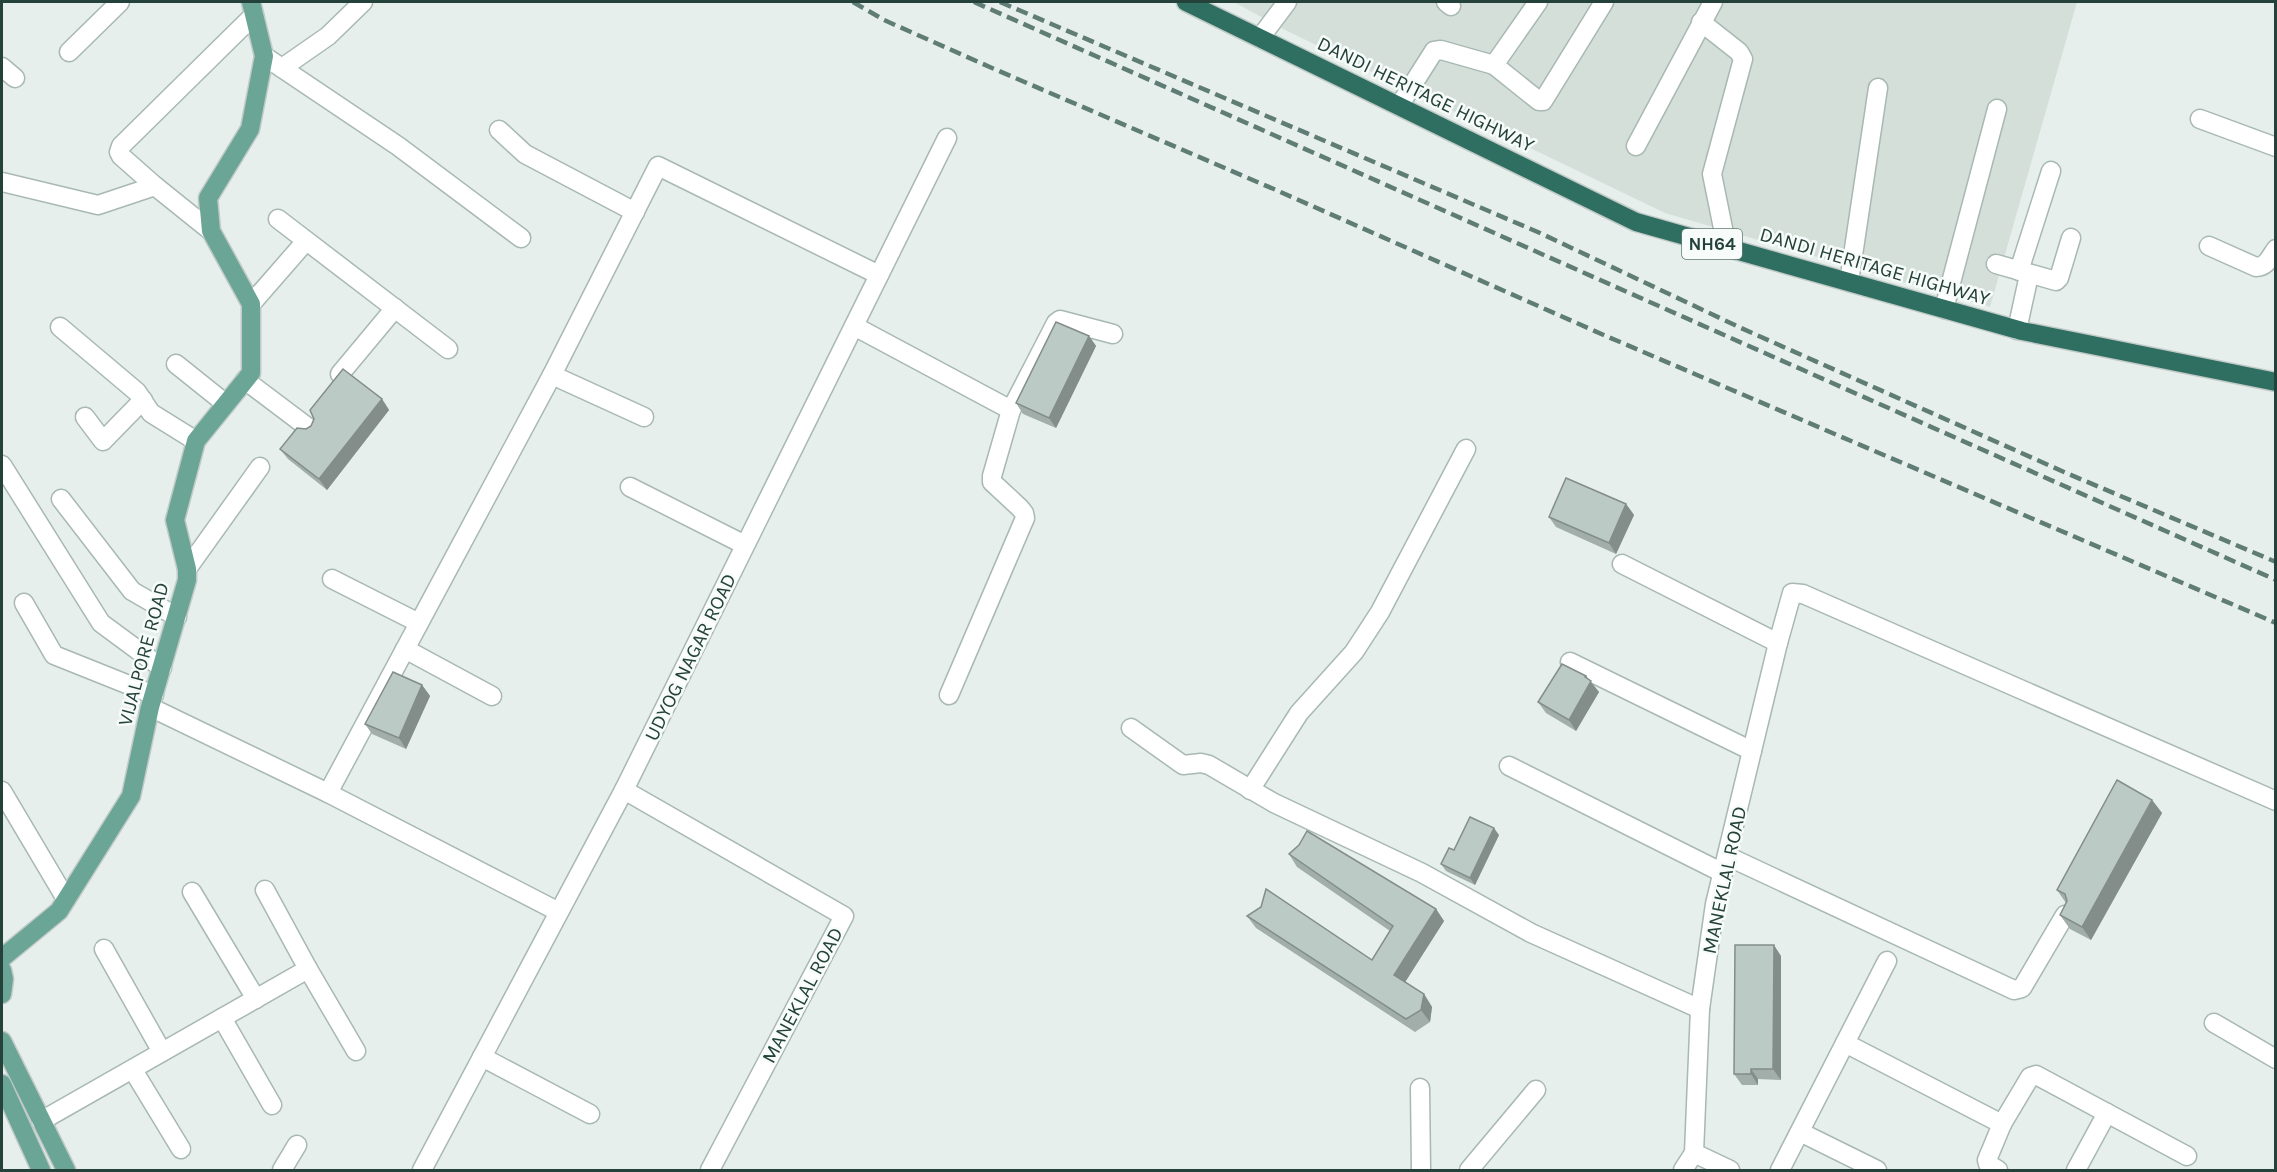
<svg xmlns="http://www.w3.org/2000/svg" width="2277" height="1172" font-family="Karla,sans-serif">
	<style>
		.built { fill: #d4dfda }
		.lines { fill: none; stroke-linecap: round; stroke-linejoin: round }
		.minor-casing { stroke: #a8b8b2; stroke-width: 21 }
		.major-casing { stroke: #c2cac8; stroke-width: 21 }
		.highway-casing { stroke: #c2cac8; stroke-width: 21 }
		.minor { stroke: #fff; stroke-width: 18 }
		.major { stroke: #6aa596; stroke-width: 18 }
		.highway { stroke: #2f6f62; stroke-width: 18 }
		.rail { stroke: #5f7d75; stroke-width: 4.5; stroke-dasharray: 12 6; stroke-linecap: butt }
		.wall { fill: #a1aea9 }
		.shaded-wall { fill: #838d89 }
		.building { fill: #bbcac4; stroke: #838d89; stroke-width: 1.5 }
		.labels { text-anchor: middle; stroke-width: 5; stroke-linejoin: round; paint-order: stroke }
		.shield { fill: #f7fbf9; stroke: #637a73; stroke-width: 1.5 }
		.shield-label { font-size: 18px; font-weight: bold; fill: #24423a }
		.street-label { font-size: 20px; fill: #24423a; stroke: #f7fbf9 }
	</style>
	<rect width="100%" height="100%" fill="#e6efeb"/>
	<!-- built -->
	<path class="built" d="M1234,2H2077L1990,307L1665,213L1285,30Z"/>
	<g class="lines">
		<defs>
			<g id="minor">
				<path d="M1446,2L1451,6"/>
				<path d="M1701,22L1739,52L1743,59L1712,174L1727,248"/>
				<path d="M1260,38L1287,2"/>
				<path d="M69,52L120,2"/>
				<path d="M264,56L398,146L521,238"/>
				<path d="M1494,65L1539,101H1543L1604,2"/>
				<path d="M2,67L15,78"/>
				<path d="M282,68L328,36L363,2"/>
				<path d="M1399,106L1434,51L1441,50L1494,65L1538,2"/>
				<path d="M2200,119L2276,147"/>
				<path d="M499,130L525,154L635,212"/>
				<path d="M1636,146L1713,2"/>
				<path d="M2,182L98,205L155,186L211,231"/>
				<path d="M155,186L121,156L119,152L121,146L254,15"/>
				<path d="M278,219L448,349"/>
				<path d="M2209,246L2256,267C2267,267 2270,257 2276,249"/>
				<path d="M1996,264L2056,281L2059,278L2071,238"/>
				<path d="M2019,271L2051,171"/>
				<path d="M1849,282L1878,88"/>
				<path d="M251,304L306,241"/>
				<path d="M1944,309L1997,109"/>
				<path d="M854,326L1011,410L992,476V482L1020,508L1024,513L1025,518L949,695"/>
				<path d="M60,327L137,392L151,413L196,441"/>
				<path d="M2017,330L2029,275"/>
				<path d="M176,364L226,404"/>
				<path d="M340,374L395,308"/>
				<path d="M552,375L644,417"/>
				<path d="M245,380L310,429"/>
				<path d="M1011,410L1056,323L1060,320L1113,334"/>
				<path d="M85,417L103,441L143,400"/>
				<path d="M2,465L101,623L162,668"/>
				<path d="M630,487L745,545"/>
				<path d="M61,499L132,591L177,617"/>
				<path d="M1622,564L1778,643"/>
				<path d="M187,569L260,467"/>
				<path d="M332,579L419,623"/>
				<path d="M24,603L54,655L154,695"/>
				<path d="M405,649L492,696"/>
				<path d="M1570,662L1752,751"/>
				<path d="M150,707L328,793L559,912"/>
				<path d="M1131,728L1183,765L1201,763L1209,765L1274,803L1422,873L1531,933L1700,1009"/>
				<path d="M1509,766L1723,873"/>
				<path d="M624,790L844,916L710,1170"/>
				<path d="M1250,790L1299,713L1354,652L1380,612L1466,449"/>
				<path d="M2,791L66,899"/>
				<path d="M328,793L552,375L658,166L879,275"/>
				<path d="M1727,856L2014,990L2022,988L2065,915"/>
				<path d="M265,890L308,969L356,1051"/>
				<path d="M192,892L256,999"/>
				<path d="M104,949L162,1052"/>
				<path d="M222,1018L272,1105"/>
				<path d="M2214,1023L2276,1059"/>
				<path d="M1845,1043L2002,1124L1987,1160L1988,1164L1998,1170"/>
				<path d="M482,1057L590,1114"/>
				<path d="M133,1070L181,1149"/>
				<path d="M1420,1088L1421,1170"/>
				<path d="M41,1121L308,969"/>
				<path d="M2002,1124L2030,1077L2036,1075L2187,1156"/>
				<path d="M1800,1132L1877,1170"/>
				<path d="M1694,1153L1730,1170"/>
				<path d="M282,1170L297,1145"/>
				<path d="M422,1170L624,790L947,138"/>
				<path d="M1469,1170L1536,1090"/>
				<path d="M1683,1170L1694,1153L1700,1009L1715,904L1778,643L1792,593L1803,594L2276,801"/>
				<path d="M1780,1170L1887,961"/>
				<path d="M2076,1170L2107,1113"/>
			</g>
			<g id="major">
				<path d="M2,958L59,911L131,796L150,707L187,580V569L175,520L196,441L251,373V304L211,231L208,198L250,129L264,56L251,2"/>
				<path d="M2,970L4,979L2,994"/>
				<path d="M2,1041L66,1170"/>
				<path d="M2,1084L41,1170"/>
			</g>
			<path id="highway" d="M1186,2L1636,222L2022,331L2276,382"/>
		</defs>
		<!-- minor casing -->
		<use href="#minor" class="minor-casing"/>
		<!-- major casing -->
		<use href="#major" class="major-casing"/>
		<!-- highway casing -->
		<use href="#highway" class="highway-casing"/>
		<!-- minor -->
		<use href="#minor" class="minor"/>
		<!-- major -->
		<use href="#major" class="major"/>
		<!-- highway -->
		<use href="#highway" class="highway"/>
		<!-- rail -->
		<g class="rail">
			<path d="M853,2L884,20L992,68L1276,190L1606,336L2276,623"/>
			<path d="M974,2L2276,580"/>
			<path d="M1000,2L1540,233L1741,328L2064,472L2276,562"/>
		</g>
	</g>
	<!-- wall -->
	<g class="wall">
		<path d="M1089,336L1096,346L1056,428L1023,414L1016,403Z"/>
		<path d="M382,399L389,410L327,490L288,459L280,449Z"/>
		<path d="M1626,504L1634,515L1616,554L1556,527L1549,517Z"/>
		<path d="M1586,676L1599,692L1576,731L1546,713L1538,702Z"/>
		<path d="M422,685L430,696L406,749L372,734L365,724Z"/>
		<path d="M2152,800L2162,813L2091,940L2070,929L2060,915L2066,903L2057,890Z"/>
		<path d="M1499,835L1475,885L1446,871L1441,864Z"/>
		<path d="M1289,854L1436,909L1444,921L1405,982L1424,994L1432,1007L1430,1022L1415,1032L1256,928L1247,916L1372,960L1390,931L1297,867Z"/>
		<path d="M1781,956V1080L1758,1079V1085H1742L1734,1074Z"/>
	</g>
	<!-- shaded-wall -->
	<g class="shaded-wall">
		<path d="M1089,336L1096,346L1056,428L1049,418Z"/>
		<path d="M382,399L389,410L327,490L319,479Z"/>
		<path d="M1626,504L1634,515L1616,554L1609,543Z"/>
		<path d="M1586,676L1599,692L1576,731L1569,720Z"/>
		<path d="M422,685L430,696L406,749L399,738Z"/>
		<path d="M2152,800L2162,813L2091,940L2082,927Z"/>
		<path d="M1494,828L1499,835L1475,885L1470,878Z"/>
		<path d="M1436,909L1444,921L1402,987L1394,975Z"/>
		<path d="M1774,945L1781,956V1080L1773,1069Z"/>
		<path d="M1424,994L1432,1007L1430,1022L1421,1010Z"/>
		<path d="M1751,1069L1758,1079V1085L1751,1074Z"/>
	</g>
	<!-- building -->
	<g class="building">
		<path d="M1056,322L1089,336L1049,418L1016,403Z"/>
		<path d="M343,369L382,399L319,479L280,449L297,428L306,429L311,426L314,419L310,410Z"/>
		<path d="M1566,478L1626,504L1609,543L1549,517Z"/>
		<path d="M1562,664L1586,676L1585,677L1591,681L1569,720L1538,702Z"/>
		<path d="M393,672L422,685L399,738L365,724Z"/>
		<path d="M2117,780L2152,800L2082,927L2060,915L2067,901L2065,894L2057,890Z"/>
		<path d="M1470,817L1494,828L1470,878L1441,864L1449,848L1454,850Z"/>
		<path d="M1307,831L1436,909L1394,975L1424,994L1421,1010L1406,1019L1247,916L1261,907L1266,889L1372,960L1393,926L1289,854L1299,845Z"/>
		<path d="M1735,945H1774L1773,1069H1751V1074H1734Z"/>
	</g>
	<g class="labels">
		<!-- shield labels -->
		<rect class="shield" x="1682" y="229" width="60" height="30" rx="4.5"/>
		<g class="shield-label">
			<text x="1712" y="250">NH64</text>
		</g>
		<!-- street labels -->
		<g class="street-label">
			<text transform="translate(1426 94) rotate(26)" y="7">DANDI HERITAGE HIGHWAY</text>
			<text transform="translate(1875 266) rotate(16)" y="7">DANDI HERITAGE HIGHWAY</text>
			<text transform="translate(143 654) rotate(-75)" y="7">VIJALPORE ROAD</text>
			<text transform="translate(690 657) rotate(-64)" y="7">UDYOG NAGAR ROAD</text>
			<text transform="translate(1724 880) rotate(-78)" y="7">MANEKLAL ROAD</text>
			<text transform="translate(802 995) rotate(-62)" y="7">MANEKLAL ROAD</text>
		</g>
	</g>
	<!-- border -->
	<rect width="2277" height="1172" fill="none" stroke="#24423a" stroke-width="6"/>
</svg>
